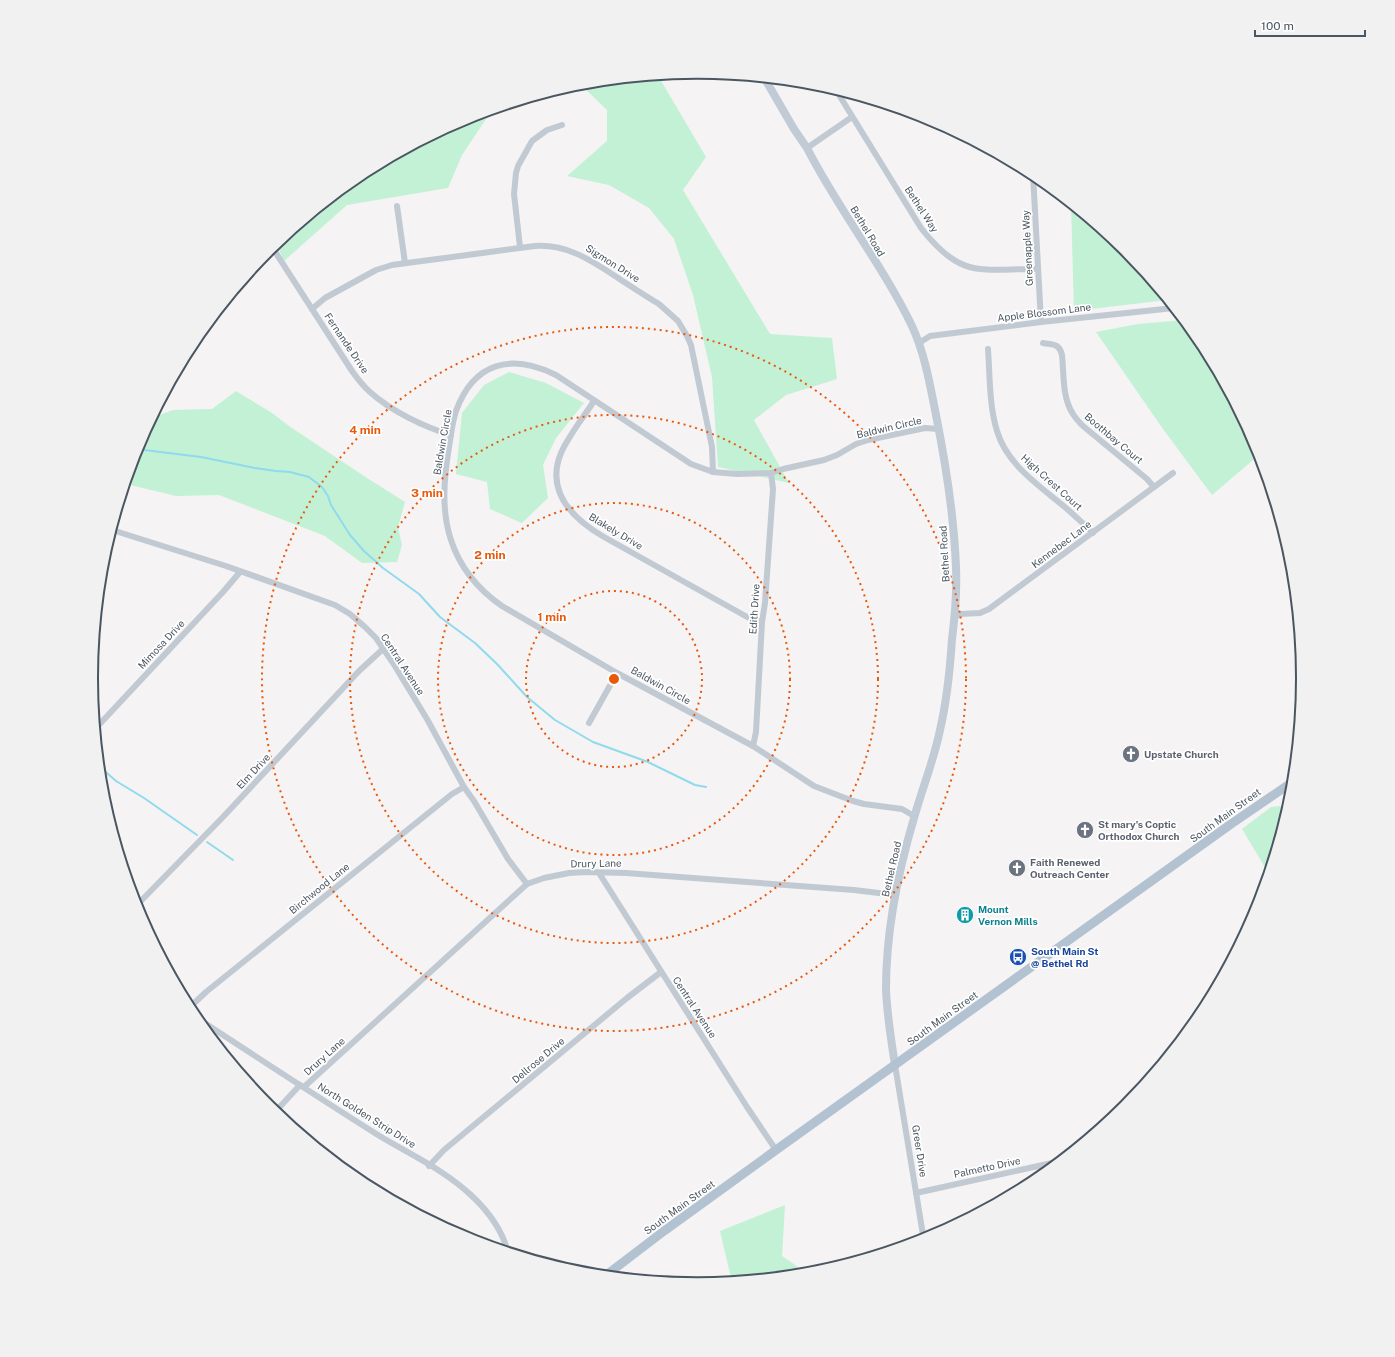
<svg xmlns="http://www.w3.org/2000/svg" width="1395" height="1357" font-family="'Public Sans',sans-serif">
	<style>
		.green { fill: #c3f1d5 }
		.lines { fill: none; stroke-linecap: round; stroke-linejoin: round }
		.stream { stroke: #90daee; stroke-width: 2 }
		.street { stroke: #c1cad2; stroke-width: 6 }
		.secondary { stroke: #c1cbd6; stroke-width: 8 }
		.primary { stroke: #b3c2d1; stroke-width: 9 }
		.ring { fill: none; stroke: #e8590c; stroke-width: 2; stroke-dasharray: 2 4 }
		.labels { text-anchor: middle; stroke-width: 3.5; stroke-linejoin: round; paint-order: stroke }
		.street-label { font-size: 10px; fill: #4a5661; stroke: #fff }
		.worship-label { font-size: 10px; font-weight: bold; fill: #5b616d; stroke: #fff; text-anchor: start }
		.culture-label { font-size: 10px; font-weight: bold; fill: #0d838f; stroke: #fff; text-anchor: start }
		.transit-label { font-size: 10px; font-weight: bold; fill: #164399; stroke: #fff; text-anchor: start }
		.rim { fill: none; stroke: #4a5661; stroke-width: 2 }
		.centre { fill: #e8590c; stroke: #fff; stroke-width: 2 }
		.ring-label { font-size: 12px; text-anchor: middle; font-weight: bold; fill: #e8590c; stroke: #fff; stroke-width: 3.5; stroke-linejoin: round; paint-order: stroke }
	</style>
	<rect width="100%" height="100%" fill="#f5f3f3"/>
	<!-- green -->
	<g class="green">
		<path d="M661,76L660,79L706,157L683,190L770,334L832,338L837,379L786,395L754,420L789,483L718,467L712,377L693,295L674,239L649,208L609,185L567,176L607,141V110L580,84Z"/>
		<path d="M492,110L462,155L448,188L347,205L284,261L276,243L361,174L466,118Z"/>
		<path d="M1071,204L1127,250L1167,300L1074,311Z"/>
		<path d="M1184,320L1202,342L1258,447L1260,454L1212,495L1163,429L1096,332L1138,324Z"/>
		<path d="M509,372L546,383L584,403L556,438L543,465L548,498L522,523L490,509L487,482L456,474L462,413L484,385Z"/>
		<path d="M236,391L272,413L289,426L367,478L405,502L398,527L402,545L397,562L362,563L325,536L219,495L176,496L126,484L137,446L152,418L173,410L212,409Z"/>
		<path d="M1290,805L1269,874L1242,829L1271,807Z"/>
		<path d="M785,1205L782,1256L808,1274L732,1282L720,1231Z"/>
		<path d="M666,1275L716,1283L697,1285L668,1282Z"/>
	</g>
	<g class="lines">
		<!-- stream -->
		<g class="stream">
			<path d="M136,449L201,457L255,468L276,471L290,472L309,477L322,487L328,496L331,505L350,535L364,551L383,568L419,594L440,617L475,643L497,664L527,697L555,720L593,742L648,762L695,785L706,787"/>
			<path d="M100,767L116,781L144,798L197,835"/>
			<path d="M207,842L233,860"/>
		</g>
		<!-- street -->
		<g class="street">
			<path d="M836,90L921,228C961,279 979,269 1037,269"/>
			<path d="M807,148L852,117"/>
			<path d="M1033,174L1041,322"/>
			<path d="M397,206L405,263"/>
			<path d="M272,247L352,371C357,378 363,386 370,392C391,411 424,427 451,435"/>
			<path d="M520,247L514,194L516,173L518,166L532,141L547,130L562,125"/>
			<path d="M312,309L325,298L376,270L392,265L535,246C566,244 589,259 615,276C629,285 644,295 659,304L678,321L687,336L691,345L712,447L713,472"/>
			<path d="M919,343L930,336L1041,322L1174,308"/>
			<path d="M1043,343C1053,345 1059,343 1062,355C1064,373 1062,398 1073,414C1076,419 1080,423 1083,426L1147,479L1154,487"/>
			<path d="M988,349C990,376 989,405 997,431C1007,465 1040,486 1066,508C1075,516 1084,524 1093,533"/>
			<path d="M594,401C583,418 569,435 561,453C545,492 573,519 604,537L749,618L762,622"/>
			<path d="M112,530L226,566L335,605L350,614L365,627L376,638L393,663L427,719L464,787L474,801L508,859L527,884"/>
			<path d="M955,617L960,614L980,613L989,609L1173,473"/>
			<path d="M589,723L617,673"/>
			<path d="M96,728L223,592L240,572"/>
			<path d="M753,746L756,732L762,622L765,603L773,489L771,473"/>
			<path d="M914,816L902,809L864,804L853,801L814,786L753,746L617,673L502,606C479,590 460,568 451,540C441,510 444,478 449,447C451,435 452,423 456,411C474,362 511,353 556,375L691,464L713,472L737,474L771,473L783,469L824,460L837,455L856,444L868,440L925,428L939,429"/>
			<path d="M599,873L747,1107L776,1150"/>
			<path d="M136,906L223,817L359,671L383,649"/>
			<path d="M189,1008L206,992L452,794L464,787"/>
			<path d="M194,1016C255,1056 316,1096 378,1135C409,1154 445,1170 472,1196C488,1211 502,1230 508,1252"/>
			<path d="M895,1065L924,1241"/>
			<path d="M304,1087L527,884L544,878L569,873L586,872L626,873L854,890L895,895"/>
			<path d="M275,1112L300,1085"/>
			<path d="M429,1166L444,1150L627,998L661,972"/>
			<path d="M916,1193L1061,1161"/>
		</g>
		<!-- secondary -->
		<path class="secondary" d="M765,79L794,129L807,148C838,209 882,264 912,326C925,354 930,385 936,415C946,465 954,516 956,567C957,591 955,616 952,639C950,670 947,700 940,730C934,760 922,789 914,818C898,872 886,932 886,989C887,1015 891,1040 895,1065"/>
		<!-- primary -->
		<path class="primary" d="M605,1276L664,1231L776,1150L1231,824L1294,781"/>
	</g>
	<!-- distance rings -->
	<g class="ring">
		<circle cx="614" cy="679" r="88"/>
		<circle cx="614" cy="679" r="176"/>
		<circle cx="614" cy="679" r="264"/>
		<circle cx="614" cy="679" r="352"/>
	</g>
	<!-- icons -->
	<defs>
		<symbol id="church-disc" viewBox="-11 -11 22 22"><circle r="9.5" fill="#6b7280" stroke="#fff"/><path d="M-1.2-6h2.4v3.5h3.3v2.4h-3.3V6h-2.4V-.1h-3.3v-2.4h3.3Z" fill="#fff"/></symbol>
		<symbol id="building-disc" viewBox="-11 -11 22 22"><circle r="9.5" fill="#0f9aa8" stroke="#fff"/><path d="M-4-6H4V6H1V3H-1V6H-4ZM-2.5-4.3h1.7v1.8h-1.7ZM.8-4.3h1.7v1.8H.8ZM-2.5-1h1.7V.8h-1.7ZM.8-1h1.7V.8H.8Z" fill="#fff"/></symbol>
		<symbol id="bus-disc" viewBox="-11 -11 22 22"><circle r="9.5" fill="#1a4fb4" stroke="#fff"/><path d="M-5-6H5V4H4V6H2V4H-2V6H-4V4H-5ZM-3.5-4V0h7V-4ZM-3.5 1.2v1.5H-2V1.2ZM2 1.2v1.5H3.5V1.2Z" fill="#fff"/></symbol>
	</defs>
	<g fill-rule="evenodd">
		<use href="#church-disc" x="1121" y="744" width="20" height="20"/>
		<use href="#church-disc" x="1075" y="820" width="20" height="20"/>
		<use href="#church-disc" x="1007" y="858" width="20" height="20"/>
		<use href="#building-disc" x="955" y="905" width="20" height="20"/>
		<use href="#bus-disc" x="1008" y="947" width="20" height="20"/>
	</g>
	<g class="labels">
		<!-- street labels -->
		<g class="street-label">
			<text transform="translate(922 209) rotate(57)" y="4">Bethel Way</text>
			<text transform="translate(868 231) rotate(59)" y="4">Bethel Road</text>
			<text transform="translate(1027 248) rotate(-93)" y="4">Greenapple Way</text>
			<text transform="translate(613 263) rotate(32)" y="4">Sigmon Drive</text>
			<text transform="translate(1044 312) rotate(-7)" y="4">Apple Blossom Lane</text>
			<text transform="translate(347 343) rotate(56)" y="4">Fernande Drive</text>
			<text transform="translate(889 427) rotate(-13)" y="4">Baldwin Circle</text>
			<text transform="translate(1114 438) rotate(40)" y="4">Boothbay Court</text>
			<text transform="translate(442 442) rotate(-80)" y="4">Baldwin Circle</text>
			<text transform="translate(1052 482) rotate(42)" y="4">High Crest Court</text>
			<text transform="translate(616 531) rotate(31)" y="4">Blakely Drive</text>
			<text transform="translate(1061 544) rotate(-37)" y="4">Kennebec Lane</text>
			<text transform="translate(944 554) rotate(-93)" y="4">Bethel Road</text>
			<text transform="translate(754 609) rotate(-86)" y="4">Edith Drive</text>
			<text transform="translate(161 644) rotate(-47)" y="4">Mimosa Drive</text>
			<text transform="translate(403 664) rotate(57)" y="4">Central Avenue</text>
			<text transform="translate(661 685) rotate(29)" y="4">Baldwin Circle</text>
			<text transform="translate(253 771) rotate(-47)" y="4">Elm Drive</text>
			<text transform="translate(1225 815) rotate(-36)" y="4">South Main Street</text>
			<text transform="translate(596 863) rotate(-1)" y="4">Drury Lane</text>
			<text transform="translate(891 869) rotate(-77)" y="4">Bethel Road</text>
			<text transform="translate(319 888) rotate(-39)" y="4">Birchwood Lane</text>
			<text transform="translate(695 1007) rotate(57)" y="4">Central Avenue</text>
			<text transform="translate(942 1018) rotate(-36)" y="4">South Main Street</text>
			<text transform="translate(324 1056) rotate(-42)" y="4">Drury Lane</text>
			<text transform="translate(538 1060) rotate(-40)" y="4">Dellrose Drive</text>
			<text transform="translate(367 1115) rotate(32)" y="4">North Golden Strip Drive</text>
			<text transform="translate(920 1151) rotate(81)" y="4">Greer Drive</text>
			<text transform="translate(987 1167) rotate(-12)" y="4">Palmetto Drive</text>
			<text transform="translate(679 1207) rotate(-36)" y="4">South Main Street</text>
		</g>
		<!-- worship labels -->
		<g class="worship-label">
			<text x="1144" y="758">Upstate Church</text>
			<text x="1098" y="828">St mary's Coptic<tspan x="1098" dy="12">Orthodox Church</tspan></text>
			<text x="1030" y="866">Faith Renewed<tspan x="1030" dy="12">Outreach Center</tspan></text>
		</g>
		<!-- culture labels -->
		<g class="culture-label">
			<text x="978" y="913">Mount<tspan x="978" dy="12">Vernon Mills</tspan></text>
		</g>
		<!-- transit labels -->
		<g class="transit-label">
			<text x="1031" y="955">South Main St<tspan x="1031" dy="12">@ Bethel Rd</tspan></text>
		</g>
	</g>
	<!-- crop -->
	<path d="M0 0H1395V1357H0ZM98 678a599 599 0 1 1 1198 0a599 599 0 1 1-1198 0Z" fill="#f1f1f2" fill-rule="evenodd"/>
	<path class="rim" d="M98 678a599 599 0 1 1 1198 0a599 599 0 1 1-1198 0Z"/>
	<circle cx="614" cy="679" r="6" class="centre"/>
	<g class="ring-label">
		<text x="365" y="434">4 min</text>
		<text x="427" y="497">3 min</text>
		<text x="490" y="559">2 min</text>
		<text x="552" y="621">1 min</text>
	</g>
	<!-- scale -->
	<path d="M1255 30v6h110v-6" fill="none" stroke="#4a5661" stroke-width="2"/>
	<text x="1261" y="30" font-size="12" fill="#4a5661" stroke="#ffffff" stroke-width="3" paint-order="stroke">100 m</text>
</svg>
